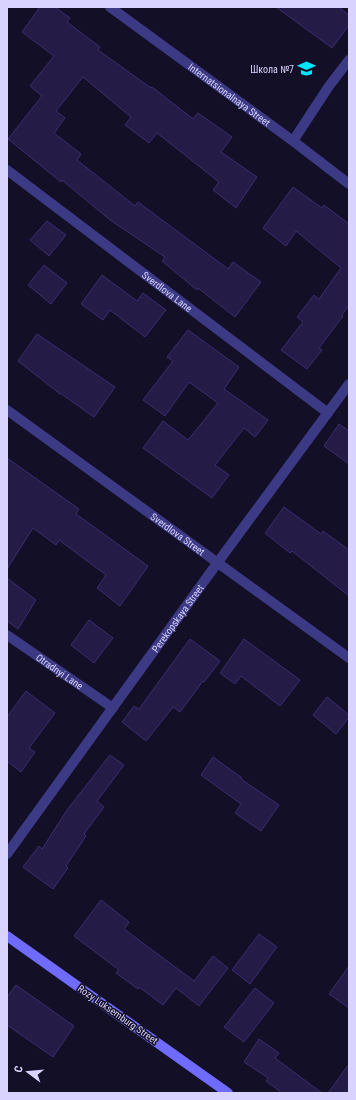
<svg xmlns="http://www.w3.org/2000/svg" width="356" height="1100" font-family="'Roboto Condensed',sans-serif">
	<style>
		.building { fill: #241b47; stroke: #3b2d73 }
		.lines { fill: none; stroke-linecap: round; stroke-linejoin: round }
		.service { stroke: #3d3a85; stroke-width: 10 }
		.minor { stroke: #3d3a85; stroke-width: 10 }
		.secondary { stroke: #6f6bff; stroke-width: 10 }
		.labels { text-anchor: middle; stroke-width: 3; stroke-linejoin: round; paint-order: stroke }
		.poi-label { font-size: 10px; fill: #d9d4ff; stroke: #130f26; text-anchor: end }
		.street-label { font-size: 10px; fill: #d9d4ff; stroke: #130f26 }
	</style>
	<rect width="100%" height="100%" fill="#130f26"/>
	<!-- building -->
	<g class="building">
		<path d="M40,7H55L70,18L67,22L100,47L98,50L151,88L152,87L193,119L198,113L232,137L221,152L257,177L236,208L213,190L219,182L157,133L149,143L125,125L131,117L83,77L56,111L65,118L54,133L81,154L77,160L135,206L138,202L228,269L233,262L261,282L235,317L198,288L197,290L162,261L165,257L110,220L62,180L61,182L8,139L42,96L30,86L54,56L22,32Z"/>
		<path d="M276,7H338L349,15V25L332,48Z"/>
		<path d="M293,187L322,208L324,205L349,224V305L342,315L343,316L319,348L322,350L307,369L281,350L303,322L297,317L314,295L319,299L341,268L296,231L286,246L263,228Z"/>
		<path d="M47,221L66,235L49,256L30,240Z"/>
		<path d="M44,265L67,283L51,304L28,285Z"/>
		<path d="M102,275L137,301L143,293L166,310L145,337L110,310L103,320L81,304Z"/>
		<path d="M188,330L239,367L224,389L268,420L255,437L244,428L215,465L229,475L212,498L143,448L163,421L188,440L218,403L189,382L165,416L143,400L173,361L167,357Z"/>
		<path d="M37,334L115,387L94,417L60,393V394L18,361Z"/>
		<path d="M339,424L349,431V464L324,446Z"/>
		<path d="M7,458L79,509L76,514L148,566L120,606L97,588L106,575L59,540L56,545L33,528L7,569Z"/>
		<path d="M284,507L321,534L323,531L349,550V596L292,551L290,553L265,533Z"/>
		<path d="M7,578L36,600L18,629L7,621Z"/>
		<path d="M89,620L113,638L94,663L71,645Z"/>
		<path d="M190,639L220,661L204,682L203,681L180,712L173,707L146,741L122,722L134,706L139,709Z"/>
		<path d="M244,639L300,680L280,706L241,676L235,684L220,673Z"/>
		<path d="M26,691L55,713L29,748L35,752L21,772L7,761V717Z"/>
		<path d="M327,697L349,715V717L336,734L313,715Z"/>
		<path d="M110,755L124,765L97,801L104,807L84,834L86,836L66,866L68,868L53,889L23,867L39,846L42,849L67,810Z"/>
		<path d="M213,757L242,778L241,779L279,805L261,831L235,813L241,804L201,775Z"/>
		<path d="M101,900L129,922L124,929L194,981L213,956L228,968L199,1006L176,988L163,1005L139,987L138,989L116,973L119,970L74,936Z"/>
		<path d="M259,934L277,947L250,984L232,970Z"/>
		<path d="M349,966V1008L329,994Z"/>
		<path d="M16,985L74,1026L53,1057L7,1025V997Z"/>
		<path d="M255,988L274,1003L244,1042L224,1027Z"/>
		<path d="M259,1039L279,1053L275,1058L322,1093H282L266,1081L268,1078L244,1062Z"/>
		<path d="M349,1064V1093H328Z"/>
	</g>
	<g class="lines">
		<!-- service -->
		<path class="service" d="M293,141L329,86L349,60"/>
		<!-- minor -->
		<g class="minor">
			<path id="s1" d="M110,7L293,141L349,184"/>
			<path id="s2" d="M7,170L328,413"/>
			<path id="s3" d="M7,410L349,658"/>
			<path id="s4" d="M7,635L113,708"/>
			<path id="s5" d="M7,854L218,562L349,384"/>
		</g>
		<!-- secondary -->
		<path class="secondary" d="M7,936L228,1093"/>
	</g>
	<!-- icons -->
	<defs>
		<symbol id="school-bare" viewBox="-9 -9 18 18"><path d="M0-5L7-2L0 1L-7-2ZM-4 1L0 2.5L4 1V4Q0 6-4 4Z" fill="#00e5ff" stroke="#130f26" stroke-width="2.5" paint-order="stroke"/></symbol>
	</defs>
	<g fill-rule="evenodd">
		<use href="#school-bare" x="294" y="56" width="25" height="25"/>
	</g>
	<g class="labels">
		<!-- poi labels -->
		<g class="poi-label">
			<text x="294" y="73">Школа №7</text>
		</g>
		<!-- street labels -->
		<g class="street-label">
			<text dy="4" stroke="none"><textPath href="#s1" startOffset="148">Internatsionalnaya Street</textPath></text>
			<text dy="4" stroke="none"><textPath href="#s2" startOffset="201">Sverdlova Lane</textPath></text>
			<text dy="4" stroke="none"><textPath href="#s3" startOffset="211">Sverdlova Street</textPath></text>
			<text dy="4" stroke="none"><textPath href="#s5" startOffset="291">Perekopskaya Street</textPath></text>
			<text dy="4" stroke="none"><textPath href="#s4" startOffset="64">Otradnyi Lane</textPath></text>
			<text transform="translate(118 1014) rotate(35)" y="4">Rozy Luksemburg Street</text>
		</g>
	</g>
	<!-- border -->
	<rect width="356" height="1100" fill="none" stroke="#d9d4ff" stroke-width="16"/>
	<!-- north arrow -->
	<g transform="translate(28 1072) rotate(286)" stroke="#130f26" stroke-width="3" paint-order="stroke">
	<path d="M0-3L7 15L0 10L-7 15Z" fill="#d9d4ff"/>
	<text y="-6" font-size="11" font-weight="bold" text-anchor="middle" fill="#d9d4ff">С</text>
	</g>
</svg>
